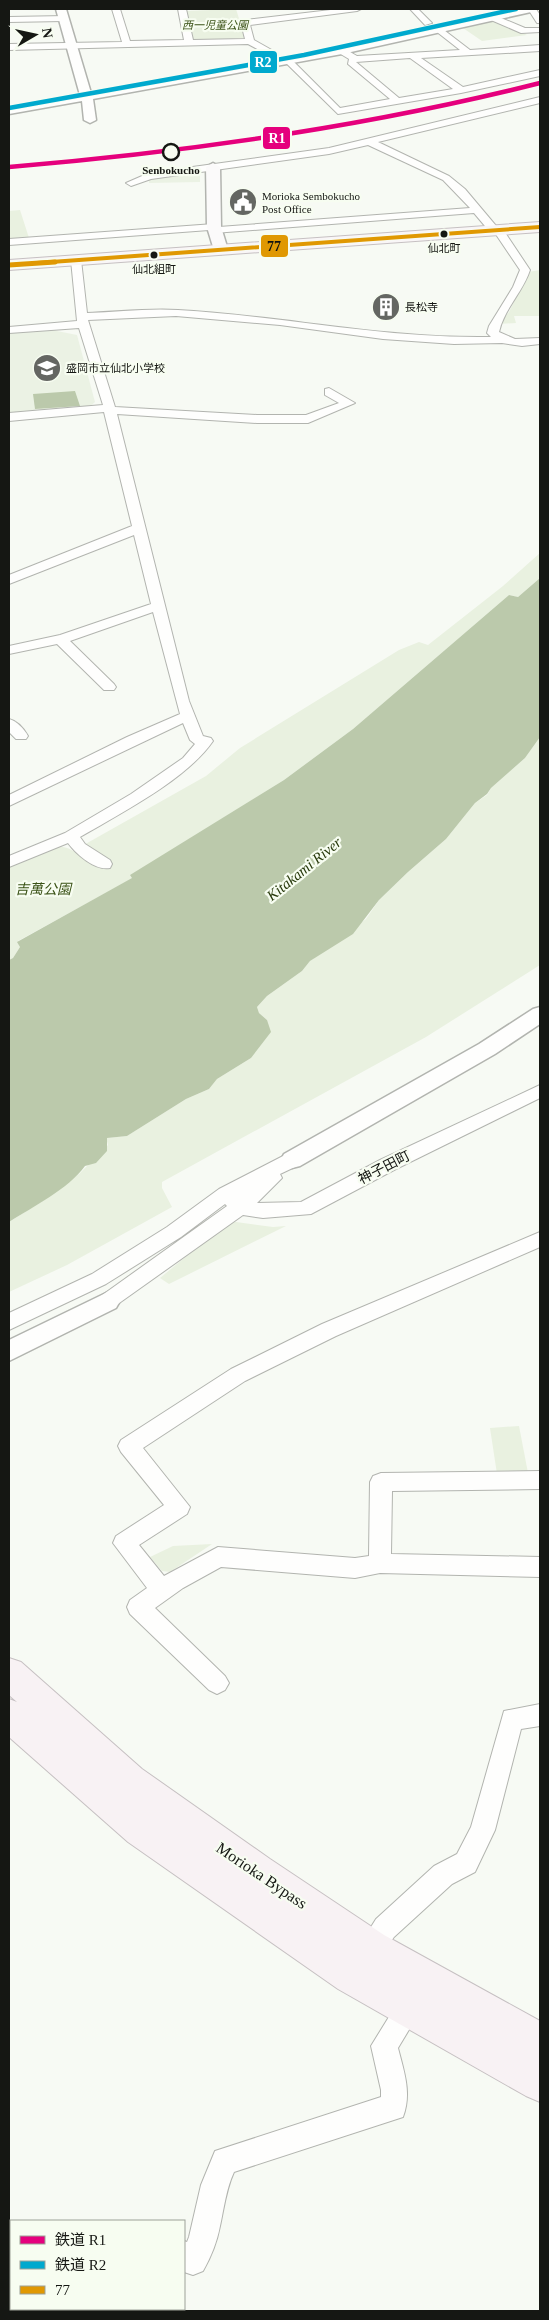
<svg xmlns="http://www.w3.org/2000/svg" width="549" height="2320" font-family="'Times New Roman','Noto Sans JP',serif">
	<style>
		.built { fill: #ebf2e4 }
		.green { fill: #e9f1e0 }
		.water { fill: #bbc9ab }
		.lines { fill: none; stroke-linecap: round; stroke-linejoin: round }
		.minor-casing { stroke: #b2b4af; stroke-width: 2 }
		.tertiary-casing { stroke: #b2b4af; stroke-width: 3 }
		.secondary-casing { stroke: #b2b4af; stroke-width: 3 }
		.primary-casing { stroke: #c6c0c2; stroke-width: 2 }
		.trunk-casing { stroke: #c6c0c2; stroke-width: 2 }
		.minor { fill: #fefefd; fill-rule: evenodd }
		.tertiary { fill: #fefefd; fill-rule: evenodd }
		.secondary { fill: #fbfafa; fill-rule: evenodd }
		.primary { fill: #f9f6f7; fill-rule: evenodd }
		.trunk { fill: #f8f2f4; fill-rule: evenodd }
		.bus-1-far1-casing { stroke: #f7fdf1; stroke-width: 5.5 }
		.bus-1-casing { stroke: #f7fdf1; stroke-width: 8 }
		.bus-1-far1 { stroke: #e09802; stroke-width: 4 }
		.bus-1 { stroke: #e09802; stroke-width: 5 }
		.rail-1-casing { stroke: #f7fdf1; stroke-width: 6 }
		.rail-2-casing { stroke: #f7fdf1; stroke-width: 6 }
		.rail-1 { stroke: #e5007d; stroke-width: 4.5 }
		.rail-2 { stroke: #00a9ce; stroke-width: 4.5 }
		.stop-dot { fill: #f7fdf1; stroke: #151713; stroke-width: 2.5 }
		.bus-dot { fill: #151713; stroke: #f7fdf1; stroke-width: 2 }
		.labels { text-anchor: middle; stroke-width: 4.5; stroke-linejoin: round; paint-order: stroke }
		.far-park-label { font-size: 11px; font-style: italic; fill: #3a5216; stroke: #f7fdf1 }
		.far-stop-label { font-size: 11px; font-weight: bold; fill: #151713; stroke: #f7fdf1 }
		.far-poi-label { font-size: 11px; fill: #151713; stroke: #f7fdf1; text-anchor: start }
		.far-bus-label { font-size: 11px; fill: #151713; stroke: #f7fdf1 }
		.park-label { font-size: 14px; font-style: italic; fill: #3a5216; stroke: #f7fdf1 }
		.street-label { font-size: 14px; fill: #151713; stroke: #f7fdf1 }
		.water-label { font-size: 15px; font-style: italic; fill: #27390b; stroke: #f7fdf1 }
		.near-street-label { font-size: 16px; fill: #151713; stroke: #f7fdf1 }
		.line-badge { stroke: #f7fdf1; stroke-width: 2 }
		.badge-label { font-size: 14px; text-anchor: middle; font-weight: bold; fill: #fff }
		.pale-badge-label { font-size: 14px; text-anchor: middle; font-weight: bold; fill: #111 }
	</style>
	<rect width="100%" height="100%" fill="#f7faf4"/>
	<!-- built -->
	<g class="built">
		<path d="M200,170V182L149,183V177Z"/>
		<path d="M52,330L77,335L95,402L88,408L9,415V333Z"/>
	</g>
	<!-- green -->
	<g class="green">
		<path d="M236,9L245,38L192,40L186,11Z"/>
		<path d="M493,21H498L527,35L482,41L463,28Z"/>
		<path d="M20,210L29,238L9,239V211Z"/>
		<path d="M540,270V316H514L516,323L498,324L509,312L528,272Z"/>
		<path d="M540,553V578L518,597L509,595L353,729L284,780L131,875L133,878L18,941L20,947L13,958L9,960V866C27,859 55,838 73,851L206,776L240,748L399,650L419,642L428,645L503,586Z"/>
		<path d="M540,737V965L426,1037L162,1182V1188L172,1207L67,1265L9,1292V1222L41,1202L79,1174L108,1145L106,1138L127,1136L186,1099L209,1089L217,1079L251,1058L267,1020L259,1013L257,1007L267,996L302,971L310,961L366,919L379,900L408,872L446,839L475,803L487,795L491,788L525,758Z"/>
		<path d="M229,1221L273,1227L286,1226L169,1284L160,1278Z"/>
		<path d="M519,1426L528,1473L497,1474L490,1428Z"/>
		<path d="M212,1544L170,1572L162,1571L150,1557L173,1546Z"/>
	</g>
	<!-- water -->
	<g class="water">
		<path d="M75,391L80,406L35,409L33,394Z"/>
		<path d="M540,578V737L525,758L491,788L487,794L475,803L446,839L408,872L379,900L353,934L310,961L302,971L267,996L257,1007L259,1013L267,1020L271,1032L251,1058L217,1079L209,1089L186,1099L127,1136L107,1138V1151L96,1163L85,1166C67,1190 34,1206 9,1222V960L13,958L20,947L17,942L132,878L130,875L284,780L353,729L509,595L518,597Z"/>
	</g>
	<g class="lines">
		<defs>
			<g id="minor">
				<path d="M112,9H120L130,41L184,40L178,9H186L193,40L245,39L241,23L245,20L339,9H361L357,11L250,25L254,40L277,53V57L274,58L248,44L9,50V44L122,42Z"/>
				<path d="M410,9H418L432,23L425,25Z"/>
				<path d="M528,9H536L540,15V23H537Z"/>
				<path d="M494,15L525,28H540V32L521,33L491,20L490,18Z"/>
				<path d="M66,16L67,18L63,21L9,22V17Z"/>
				<path d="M440,27L470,50L540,45V51L421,58L463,87L540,70V76L461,93L338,114L284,61L291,59L340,108L390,99L348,64L349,59L339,53V49H345L357,56L460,50L437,32L436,30ZM410,58L453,89L399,98L356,62Z"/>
				<path d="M540,97V103L378,142L449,176L465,189L497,227L502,228L530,270C523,292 504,309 499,332L515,339L540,338V344L522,346L502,343L454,344L383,339L280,325L176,316L88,320L115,407L257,415H306L339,403L325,395V389L329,388L355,403L308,423H257L117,414L189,701L203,736L211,738L213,741C186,780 121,813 80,837L85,844L110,860L112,864L110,868C95,871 76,854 68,843L9,867V856L65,833L131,794L183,758L195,744L190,740L183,723L9,806V795L127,737L180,714L153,612L70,641L114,684L116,687L114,690H104L57,644L9,654V646L60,635L151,604L134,535L9,584V575L132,526L104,412L9,421V413L103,405L79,328L9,333V327L77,321L71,260L76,257L81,260L87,313C117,312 148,308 178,310C283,316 386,339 491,337L487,333L489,326L513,287L520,270L495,233L490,232L474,213L214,233L209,230L9,245V239L214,224L219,227L470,208L443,180L368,145L329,154L151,179L131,186L126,183L149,173L329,148Z"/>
				<path d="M9,719C17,721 24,729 28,736L26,739H16L9,732Z"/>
				<path d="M540,1085V1098L394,1170L311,1214L263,1218L243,1215L115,1306L108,1309L101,1306L98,1301L101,1296L227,1206L225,1204L181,1237L106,1284L9,1330V1313L92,1274L167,1227L219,1189L285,1155L292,1153L299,1155L301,1160L299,1165L280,1174L282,1178L257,1203L301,1202L380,1160Z"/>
				<path d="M540,1232V1247L336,1336L245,1381L143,1448L190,1507L187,1514L139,1545L164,1576L218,1547L355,1558L369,1556L370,1482L373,1476L381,1473L540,1471V1489L392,1491L391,1554L540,1557V1577L380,1573L355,1578L221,1567L183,1588L155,1608L225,1676L229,1683L225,1690L217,1694L209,1690L130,1614L127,1607L130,1600L147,1588L113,1543L116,1536L164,1505L121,1452L118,1446L121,1440L231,1369L322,1324Z"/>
				<path d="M540,1704V1726L521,1729L495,1830L475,1872L452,1884L394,1937L380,1957L371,1961L362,1957L358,1948L376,1919L434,1866L457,1854L471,1827L504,1711Z"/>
				<path d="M409,1995L418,1999L422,2008L398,2048C404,2072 412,2093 403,2117L234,2172C226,2189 224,2208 220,2226C217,2242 211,2257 203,2271L193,2275L184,2272V2241L187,2242L189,2237L201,2185L215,2151L381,2097V2090L371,2046L400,1999Z"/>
			</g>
			<g id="tertiary">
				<path d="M56,9H66L91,93L342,48L519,9H536L531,12L342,54L93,99L96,120L90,123L84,120L82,101L9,114V108L80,95Z"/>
				<path d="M540,1007V1024L495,1054L300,1166L292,1168L284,1166L281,1160L284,1154L479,1044L533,1009Z"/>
				<path d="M108,1292L116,1294L120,1301L116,1308L9,1361V1340Z"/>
			</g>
			<path id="secondary" d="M213,163L220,167L221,227L228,250L221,254L214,250L207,227L206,167Z"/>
			<path id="primary" d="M540,222V232L9,270V260Z"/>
			<path id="trunk" d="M9,1658L21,1662L142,1769L270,1859L384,1935L540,2021V2102L526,2096L338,1989L128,1842L9,1737V1699L17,1702L9,1695Z"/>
		</defs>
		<!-- minor casing -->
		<use href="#minor" class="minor-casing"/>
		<!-- tertiary casing -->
		<use href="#tertiary" class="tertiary-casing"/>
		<!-- secondary casing -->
		<use href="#secondary" class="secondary-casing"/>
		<!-- primary casing -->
		<use href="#primary" class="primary-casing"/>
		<!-- trunk casing -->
		<use href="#trunk" class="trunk-casing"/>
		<!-- minor -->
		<use href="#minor" class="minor"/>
		<!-- tertiary -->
		<use href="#tertiary" class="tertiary"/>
		<!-- secondary -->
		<use href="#secondary" class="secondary"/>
		<!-- primary -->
		<use href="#primary" class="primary"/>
		<!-- trunk -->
		<use href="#trunk" class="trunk"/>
		<defs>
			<path id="bus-1-far1" d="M37,263L540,227"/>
			<path id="bus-1" d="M9,265L55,262"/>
		</defs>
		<!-- bus-1-far1 casing -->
		<use href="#bus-1-far1" class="bus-1-far1-casing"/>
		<!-- bus-1 casing -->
		<use href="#bus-1" class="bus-1-casing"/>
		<!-- bus-1-far1 -->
		<use href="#bus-1-far1" class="bus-1-far1"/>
		<!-- bus-1 -->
		<use href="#bus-1" class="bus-1"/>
		<defs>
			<path id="rail-1" d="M9,167C189,152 365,127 540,83"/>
			<path id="rail-2" d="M9,108L304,55L516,9"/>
		</defs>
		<!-- rail-1 casing -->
		<use href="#rail-1" class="rail-1-casing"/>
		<!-- rail-2 casing -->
		<use href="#rail-2" class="rail-2-casing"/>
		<!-- rail-1 -->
		<use href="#rail-1" class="rail-1"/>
		<!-- rail-2 -->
		<use href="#rail-2" class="rail-2"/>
	</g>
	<!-- icons -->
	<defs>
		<symbol id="civic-disc" viewBox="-11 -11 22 22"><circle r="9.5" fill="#646662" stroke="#f7fdf1"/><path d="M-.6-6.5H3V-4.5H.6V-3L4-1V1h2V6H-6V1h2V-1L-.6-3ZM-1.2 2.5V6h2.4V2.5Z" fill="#fff"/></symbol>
		<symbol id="building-disc" viewBox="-11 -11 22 22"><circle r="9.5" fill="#646662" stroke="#f7fdf1"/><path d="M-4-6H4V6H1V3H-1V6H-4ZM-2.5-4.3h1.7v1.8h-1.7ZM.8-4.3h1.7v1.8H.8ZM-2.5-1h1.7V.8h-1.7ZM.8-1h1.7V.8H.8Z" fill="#fff"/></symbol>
		<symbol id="school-disc" viewBox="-11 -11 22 22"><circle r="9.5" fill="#646662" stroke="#f7fdf1"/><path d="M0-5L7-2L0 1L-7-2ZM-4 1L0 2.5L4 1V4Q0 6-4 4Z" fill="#fff"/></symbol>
	</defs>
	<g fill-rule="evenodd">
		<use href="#civic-disc" x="227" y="186" width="32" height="32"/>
		<use href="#building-disc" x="370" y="291" width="32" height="32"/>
		<use href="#school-disc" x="31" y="352" width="32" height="32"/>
	</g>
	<!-- markers -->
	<circle class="stop-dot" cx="171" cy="152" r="8"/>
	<g class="bus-dot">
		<circle cx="444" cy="234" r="4.5"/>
		<circle cx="154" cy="255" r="4.5"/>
	</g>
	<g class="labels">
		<!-- far-park labels -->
		<g class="far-park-label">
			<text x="215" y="29">西一児童公園</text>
		</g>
		<!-- far-stop labels -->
		<g class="far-stop-label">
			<text x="171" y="174">Senbokucho</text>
		</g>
		<!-- far-poi labels -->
		<g class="far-poi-label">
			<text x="262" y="200">Morioka Sembokucho<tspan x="262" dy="13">Post Office</tspan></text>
			<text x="405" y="311">長松寺</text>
			<text x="66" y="372">盛岡市立仙北小学校</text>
		</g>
		<!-- far-bus labels -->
		<g class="far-bus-label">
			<text x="444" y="252">仙北町</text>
			<text x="154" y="273">仙北組町</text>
		</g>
		<!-- park labels -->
		<g class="park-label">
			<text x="43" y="894">吉萬公園</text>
		</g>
		<!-- street labels -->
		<g class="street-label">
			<text transform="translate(384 1167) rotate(-27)" y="5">神子田町</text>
		</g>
		<!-- water labels -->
		<g class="water-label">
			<text transform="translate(304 869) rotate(-39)" y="5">Kitakami River</text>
		</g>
		<!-- near-street labels -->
		<g class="near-street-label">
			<text transform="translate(262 1875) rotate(34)" y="6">Morioka Bypass</text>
		</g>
	</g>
	<g class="line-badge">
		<rect x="249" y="50" width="29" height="24" rx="5" fill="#00a9ce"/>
		<rect x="262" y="126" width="29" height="24" rx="5" fill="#e5007d"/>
		<rect x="260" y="234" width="29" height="24" rx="5" fill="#e09802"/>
	</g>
	<g class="badge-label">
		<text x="263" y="67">R2</text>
		<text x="277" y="143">R1</text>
	</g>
	<g class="pale-badge-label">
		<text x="274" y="251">77</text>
	</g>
	<!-- border -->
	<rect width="549" height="2320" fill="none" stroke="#151713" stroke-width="20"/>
	<!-- legend -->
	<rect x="10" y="2220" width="175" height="90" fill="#f7fdf1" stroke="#9da198"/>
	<rect x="20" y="2236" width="25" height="8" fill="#e5007d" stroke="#9da198"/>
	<text x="55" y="2245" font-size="15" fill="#151713">鉄道 R1</text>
	<rect x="20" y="2261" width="25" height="8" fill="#00a9ce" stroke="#9da198"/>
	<text x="55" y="2270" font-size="15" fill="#151713">鉄道 R2</text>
	<rect x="20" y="2286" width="25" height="8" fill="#e09802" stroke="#9da198"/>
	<text x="55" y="2295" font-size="15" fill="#151713">77</text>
	<!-- north arrow -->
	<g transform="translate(35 35) rotate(81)" stroke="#f7fdf1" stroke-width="4" paint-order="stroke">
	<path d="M0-4L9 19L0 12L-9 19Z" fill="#151713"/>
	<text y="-8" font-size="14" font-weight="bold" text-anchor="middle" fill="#151713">N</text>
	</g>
</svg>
